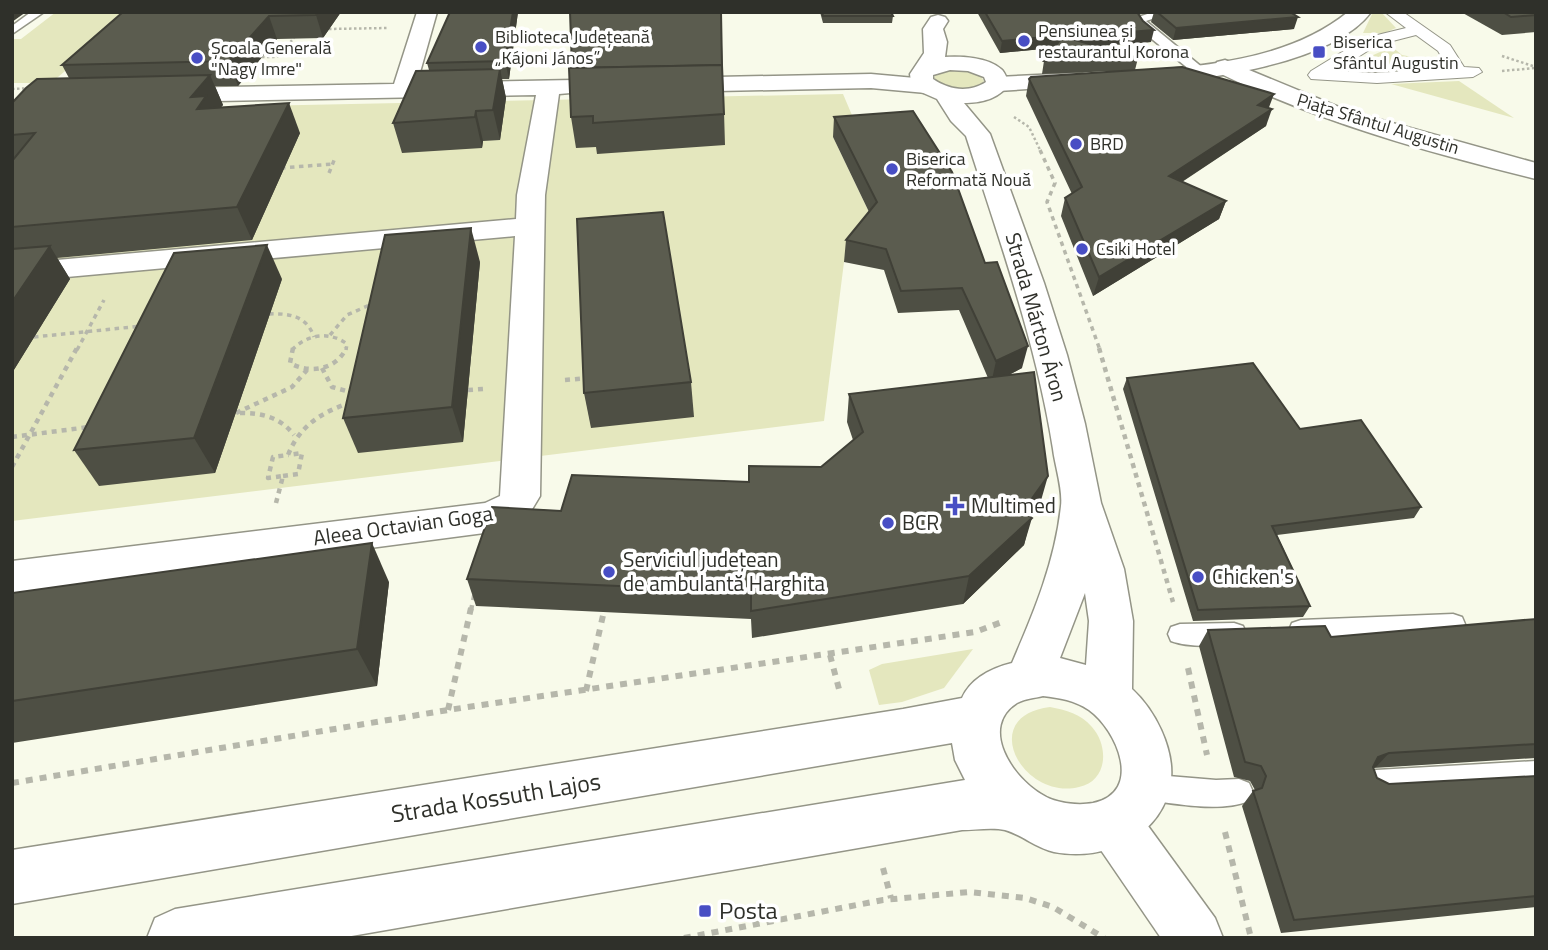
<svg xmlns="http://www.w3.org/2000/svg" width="1548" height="950" font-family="'Titillium Web',sans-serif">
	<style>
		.green { fill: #e4e7be }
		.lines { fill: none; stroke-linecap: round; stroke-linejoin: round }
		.service-casing { stroke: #949587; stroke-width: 3 }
		.pedestrian-casing { stroke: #949587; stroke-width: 2 }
		.minor-casing { stroke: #949587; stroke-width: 3 }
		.tertiary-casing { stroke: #949587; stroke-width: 3 }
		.secondary-casing { stroke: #949587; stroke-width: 3 }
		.path-far3 { stroke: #b6b7ab; stroke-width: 2.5; stroke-dasharray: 2.5 2.5; stroke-linecap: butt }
		.path-far2 { stroke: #b6b7ab; stroke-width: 3.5; stroke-dasharray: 4.5 4.5; stroke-linecap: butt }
		.path-far1 { stroke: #b6b7ab; stroke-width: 4.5; stroke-dasharray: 5 5; stroke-linecap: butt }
		.path { stroke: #b6b7ab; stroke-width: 6; stroke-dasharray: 7 7; stroke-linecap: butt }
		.service { fill: #fff; fill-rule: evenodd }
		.pedestrian { fill: #fff; fill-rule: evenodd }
		.minor { fill: #fff; fill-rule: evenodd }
		.tertiary { fill: #fff; fill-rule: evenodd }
		.secondary { fill: #fff; fill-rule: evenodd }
		.wall { fill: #4e4f44 }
		.shaded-wall { fill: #404037 }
		.building { fill: #5b5c4f; stroke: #404037; stroke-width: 2 }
		.poi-dot { fill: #484ec4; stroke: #fff; stroke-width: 2.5 }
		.labels { text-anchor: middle; stroke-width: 7; stroke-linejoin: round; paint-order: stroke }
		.far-poi-label { font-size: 18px; fill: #2f302a; stroke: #fff; text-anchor: start }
		.far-street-label { font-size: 18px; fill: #2f302a; stroke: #fff }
		.street-label { font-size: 21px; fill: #2f302a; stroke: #fff }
		.poi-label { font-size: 21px; fill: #2f302a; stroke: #fff; text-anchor: start }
		.near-street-label { font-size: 24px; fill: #2f302a; stroke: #fff }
		.near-poi-label { font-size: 24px; fill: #2f302a; stroke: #fff; text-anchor: start }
	</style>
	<rect width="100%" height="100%" fill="#f8faea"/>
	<!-- green -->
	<g class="green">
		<path d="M56,12H134L51,83H12V39H21Z"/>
		<path d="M1373,12H1381L1396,28L1384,33H1363Z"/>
		<path d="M1391,46L1402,55L1423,59L1427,63L1371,65L1360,61L1380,52L1384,47Z"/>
		<path d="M949,69L979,74L984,81C972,95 951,89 936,82L934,75Z"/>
		<path d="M1459,81L1514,118L1391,84Z"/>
		<path d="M843,94L860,134L833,137L868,210L867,233L844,262L824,421L12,521V111Z"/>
		<path d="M973,649L944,688L902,702L879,705L869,670L882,664Z"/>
		<path d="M1050,707C1066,710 1081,714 1092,727C1109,746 1108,781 1079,787C1023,801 976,716 1050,707Z"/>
	</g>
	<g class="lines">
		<defs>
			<g id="service">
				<path d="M31,12H44L12,34V26Z"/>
				<path d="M1153,12H1173L1146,21L1203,68V74H1195L1142,31L1133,19Z"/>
				<path d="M1453,614L1462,617L1465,624L1462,631L1453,634L1301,640L1292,637L1289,630L1292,623L1301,620Z"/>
				<path d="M1234,623L1243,626L1246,633L1243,640C1224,647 1190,648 1171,641L1168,634L1171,627L1180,624Z"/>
				<path d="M1536,761V787L1376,796L1366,792L1362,783L1366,774L1376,770Z"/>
				<path d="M1144,774L1216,780L1239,779L1249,783L1253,792L1249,801C1218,813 1176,803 1144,800L1134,796L1130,787L1134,778Z"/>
			</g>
			<path id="pedestrian" d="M1385,12H1403L1450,45L1464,67L1479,68L1482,72L1473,77L1377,83L1311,79L1308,75L1311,71L1365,38L1406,28ZM1416,35L1438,51L1448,68L1377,73L1336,71L1377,45Z"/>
			<g id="minor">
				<path d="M417,12H437L417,83L574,80L582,82L585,87L582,92L559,94L545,195L540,496L528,516L492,532L12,595V561L485,503L500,496L515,236L12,282V264L516,219L517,195L536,95L165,102L157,100L153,95L157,90L165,88L394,84Z"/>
				<path d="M1225,60L1346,110L1536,163V179C1426,152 1319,122 1217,72L1214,67L1217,62Z"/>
				<path d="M871,74L926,79L934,81L937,86L934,91L926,93L871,88L669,92L661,90L658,85L661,80L669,78Z"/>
			</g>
			<g id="tertiary">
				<path d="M1348,12H1371C1332,64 1208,79 1147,85L1139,83L1136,78L1139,73L1147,71C1215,65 1293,57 1348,12Z"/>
				<path d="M1080,73L1088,75L1091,80L1088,85L998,91L990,89L987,84L990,79L998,77Z"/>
				<path d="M1113,797L1132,804L1215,918L1223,938H1161L1094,840L1087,822L1094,804Z"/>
			</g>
			<path id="secondary" d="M938,15L945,17L948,21L943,29L947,42L945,57C960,56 988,57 1001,69C1005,72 1007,79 1009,84C999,99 981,103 964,103L990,134L1044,283L1067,355L1085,424L1101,503L1124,569L1133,621L1132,689C1155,710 1174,748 1171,779C1165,836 1105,862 1054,852C1036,848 1022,835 1005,830C992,827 975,830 962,830L340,938H147L155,918L175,909L965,780L955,760L952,743L12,904V850L903,709L962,698C971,678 992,668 1012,663C1034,612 1055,562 1061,506C1063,489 1055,466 1053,449C1036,342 999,239 966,136L951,121L937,99L921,92L911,82L910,74L924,53L923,29L931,17ZM950,70L968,71L984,77L986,82C969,93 949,90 933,79V75ZM1085,593L1089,621L1086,665L1060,658ZM1043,696C1060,698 1074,700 1089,710C1117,730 1144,792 1093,803C1077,806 1054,803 1041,794C1012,777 979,727 1017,703C1024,699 1035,698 1043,696Z"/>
		</defs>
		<!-- service casing -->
		<use href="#service" class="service-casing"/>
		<!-- pedestrian casing -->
		<use href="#pedestrian" class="pedestrian-casing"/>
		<!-- minor casing -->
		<use href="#minor" class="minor-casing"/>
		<!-- tertiary casing -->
		<use href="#tertiary" class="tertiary-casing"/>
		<!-- secondary casing -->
		<use href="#secondary" class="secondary-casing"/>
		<!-- path-far3 -->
		<g class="path-far3">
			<path d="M329,29L388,28"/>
			<path d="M1502,56L1536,67"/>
			<path d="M257,57H277L294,38"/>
			<path d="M1502,71L1535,68"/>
			<path d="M12,89L32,88"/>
			<path d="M1014,117L1029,127L1041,152"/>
		</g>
		<!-- path-far2 -->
		<g class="path-far2">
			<path d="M1040,150L1055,183L1047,202L1100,350"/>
			<path d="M281,168L333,164"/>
			<path d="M329,173L335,158"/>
			<path d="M269,314C289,313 307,316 314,337"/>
			<path d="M330,335L347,315L372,304"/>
			<path d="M34,337L142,326"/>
			<path d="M77,350L104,300"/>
			<path d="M292,350C307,334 330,331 347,344L346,350"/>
		</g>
		<!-- path-far1 -->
		<g class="path-far1">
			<path d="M293,348L290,363C309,374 337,370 346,348"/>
			<path d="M1099,348L1173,602"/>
			<path d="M322,368L332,387L354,393"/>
			<path d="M565,380L588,378"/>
			<path d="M468,390L483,389"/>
			<path d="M236,413L292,387L307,370"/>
			<path d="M240,413C262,413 280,417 294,435"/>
			<path d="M12,437L89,427"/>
			<path d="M12,467L77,348"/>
			<path d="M283,476L298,474L302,453L288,455"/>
			<path d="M276,503L283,476L268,478L273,457L288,455C300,425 322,412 352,402"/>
			<path d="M471,610L475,592"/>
		</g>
		<!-- path -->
		<g class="path">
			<path d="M830,655L840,693"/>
			<path d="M1188,668L1207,755"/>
			<path d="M586,691L604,611"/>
			<path d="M448,710L471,608"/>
			<path d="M12,783L448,710L975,632L1002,622"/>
			<path d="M1225,832L1251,938"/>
			<path d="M883,868L891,898"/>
			<path d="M684,938L883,900L969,892L1025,898L1053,907L1104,938"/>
		</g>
		<!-- service -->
		<use href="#service" class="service"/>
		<!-- pedestrian -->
		<use href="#pedestrian" class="pedestrian"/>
		<!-- minor -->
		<use href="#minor" class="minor"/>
		<!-- tertiary -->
		<use href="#tertiary" class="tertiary"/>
		<!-- secondary -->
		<use href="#secondary" class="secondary"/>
	</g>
	<!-- wall -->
	<g class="wall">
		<path d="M123,12H341L323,38L277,39L238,86H215L223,105L220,108L300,133L252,240L57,258L70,279L12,373V135L69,78L62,65Z"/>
		<path d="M518,12L509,79H502L506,98L500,140L483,141L482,148L402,153L393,123L429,70L427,63Z"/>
		<path d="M721,12L725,145L597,154L596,147L576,148L571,117L572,68Z"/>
		<path d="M820,12H891L893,16L892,23H823Z"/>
		<path d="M977,12H1145L1139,15L1151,42L1097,46L1138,58L1135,70L1269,108L1266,126L1182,182L1226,201L1219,219L1093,296L1061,216L1065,198L1072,194L1026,96L1029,79L1115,71L1042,74L1044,61L1054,48L1000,53Z"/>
		<path d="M1154,12H1290L1294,29L1173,40L1151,22Z"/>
		<path d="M1461,12H1536V32L1502,35Z"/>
		<path d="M834,117L1022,368L1007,376L1040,504L1031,517L1024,545L963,604L752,638L751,619L476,606L467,579L561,511L749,482L821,467L853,440L847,422L849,394L988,378L959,310L898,313L884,270L844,262L846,240L869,212L833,137Z"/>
		<path d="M480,262L463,442L358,453L343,418Z"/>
		<path d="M282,279L215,473L99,486L74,450Z"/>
		<path d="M1127,378L1300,429L1421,507L1414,518L1277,535L1310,606L1303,617L1193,621L1123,389Z"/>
		<path d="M691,382L694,417L591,428L584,393Z"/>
		<path d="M389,582L377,686L12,743V593Z"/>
		<path d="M1536,619V758L1373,768L1377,778L1389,784L1536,776V907L1281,933L1242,806L1253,791L1255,790L1250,781L1234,777L1199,646L1208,630L1331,637Z"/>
	</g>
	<!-- shaded-wall -->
	<g class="shaded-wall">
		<path d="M12,12H26L12,22Z"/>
		<path d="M317,12H341L323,38L316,15Z"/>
		<path d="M513,12H518L509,79L505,61Z"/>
		<path d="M269,16L277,39L238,86L229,61Z"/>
		<path d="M1298,17L1294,29L1173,40L1176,28Z"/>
		<path d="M1154,30L1151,42L1062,49L1065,37Z"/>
		<path d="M1064,35L1061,47L1000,53L1002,41Z"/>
		<path d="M500,69L506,98L500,140L493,110Z"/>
		<path d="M210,75L223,105L214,115L210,140L191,97Z"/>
		<path d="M1274,94L1268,110L1258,105Z"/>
		<path d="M289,103L300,133L252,240L237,207Z"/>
		<path d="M1272,109L1266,126L1163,194L1169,176Z"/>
		<path d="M476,111L483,141L482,148L475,117Z"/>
		<path d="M1226,201L1219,219L1093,296L1099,277Z"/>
		<path d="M471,228L480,262L463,442L452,407Z"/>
		<path d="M267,245L282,279L215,473L194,438Z"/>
		<path d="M50,246L70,279L12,373V302Z"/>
		<path d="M1028,346L1022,368L991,384L996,361Z"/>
		<path d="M1048,476L1040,504L1027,522L1032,518L1024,545L963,604L969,576L1023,511Z"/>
		<path d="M372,543L389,582L377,686L357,649Z"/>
		<path d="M1389,753L1376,767L1365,772L1378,757Z"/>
	</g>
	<!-- building -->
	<g class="building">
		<path d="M123,12H317L316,15L269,16L229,61L62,65Z"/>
		<path d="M450,12H513L505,61L427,63Z"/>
		<path d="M570,12H721L722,66V65L572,68Z"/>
		<path d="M822,12H891L893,16H823Z"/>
		<path d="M985,12H1137L1143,21L1154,30L1065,37L1138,58L1044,61L1064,35L1002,41Z"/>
		<path d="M1157,12H1290L1298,17L1176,28Z"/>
		<path d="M1503,12H1536V15L1511,17Z"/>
		<path d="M722,65L724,114L593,123V116L571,117L569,68Z"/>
		<path d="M1182,67L1274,94L1258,105L1272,109L1169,176L1226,201L1099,277L1065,198L1082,187L1029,79L1031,77Z"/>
		<path d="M500,69L493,110L476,111L475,117L393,123L416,71Z"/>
		<path d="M210,75L191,97L206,96L197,109L289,103L237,207L12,227V161L35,133L12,135V103L26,88L37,79Z"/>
		<path d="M913,111L952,172L985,263L997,262L1028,346L996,361L962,288L901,291L886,249L846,240L877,202L834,117Z"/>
		<path d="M663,212L691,382L584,393L577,219Z"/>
		<path d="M471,228L452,407L343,418L385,235Z"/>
		<path d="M267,245L194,438L74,450L174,253Z"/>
		<path d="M50,246L12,302V249Z"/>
		<path d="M1253,363L1300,429L1361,420L1421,507L1272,526L1310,606L1198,610L1127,378Z"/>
		<path d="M1034,372L1048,476L1023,511L1032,518L969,576L751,611V592L467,579L492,507L561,511L572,475L749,482V466L821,467L863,432L849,394Z"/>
		<path d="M372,543L357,649L12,701V593Z"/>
		<path d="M1536,619V744L1389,753L1378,757L1373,767L1377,778L1389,784L1536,776V896L1294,920L1253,791L1262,788L1266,776L1261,766L1245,762L1208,630L1325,626L1331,637Z"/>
	</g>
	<!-- markers -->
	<g class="poi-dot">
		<circle cx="1024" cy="41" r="7"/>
		<circle cx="481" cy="47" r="7"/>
		<rect x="1312" y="45" width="14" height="14" rx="3.5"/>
		<circle cx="197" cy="58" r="7"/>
		<circle cx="1076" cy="144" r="7"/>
		<circle cx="892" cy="169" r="7"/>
		<circle cx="1082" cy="249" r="7"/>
		<path d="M951.5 495.5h7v7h7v7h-7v7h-7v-7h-7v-7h7z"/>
		<circle cx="888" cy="523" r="7"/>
		<circle cx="609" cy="572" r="7"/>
		<circle cx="1198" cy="577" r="7"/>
		<rect x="698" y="904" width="14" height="14" rx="3.5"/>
	</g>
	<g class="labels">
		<!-- far-poi labels -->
		<g class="far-poi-label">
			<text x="1038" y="37">Pensiunea și<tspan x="1038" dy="21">restaurantul Korona</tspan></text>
			<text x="495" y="43">Biblioteca Județeană<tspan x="495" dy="21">„Kájoni János”</tspan></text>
			<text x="1333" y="48">Biserica<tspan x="1333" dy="21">Sfântul Augustin</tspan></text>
			<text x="211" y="54">Școala Generală<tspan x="211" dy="21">"Nagy Imre"</tspan></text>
			<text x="1090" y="150">BRD</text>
			<text x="906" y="165">Biserica<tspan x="906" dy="21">Reformată Nouă</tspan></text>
			<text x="1096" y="255">Csiki Hotel</text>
		</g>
		<!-- far-street labels -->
		<g class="far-street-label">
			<text transform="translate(1378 124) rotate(17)" y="6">Piața Sfântul Augustin</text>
		</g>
		<!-- street labels -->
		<g class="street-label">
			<text transform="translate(1036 317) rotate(74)" y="7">Strada Márton Áron</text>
			<text transform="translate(403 526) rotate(-8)" y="7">Aleea Octavian Goga</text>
		</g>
		<!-- poi labels -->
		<g class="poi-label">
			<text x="971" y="513">Multimed</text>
			<text x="902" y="530">BCR</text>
			<text x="623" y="567">Serviciul județean<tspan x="623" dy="24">de ambulantă Harghita</tspan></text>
			<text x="1212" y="584">Chicken's</text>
		</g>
		<!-- near-street labels -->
		<g class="near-street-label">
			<text transform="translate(496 798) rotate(-9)" y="8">Strada Kossuth Lajos</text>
		</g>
		<!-- near-poi labels -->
		<g class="near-poi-label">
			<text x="719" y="919">Posta</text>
		</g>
	</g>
	<!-- border -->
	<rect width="1548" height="950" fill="none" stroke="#2f302a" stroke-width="28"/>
</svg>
